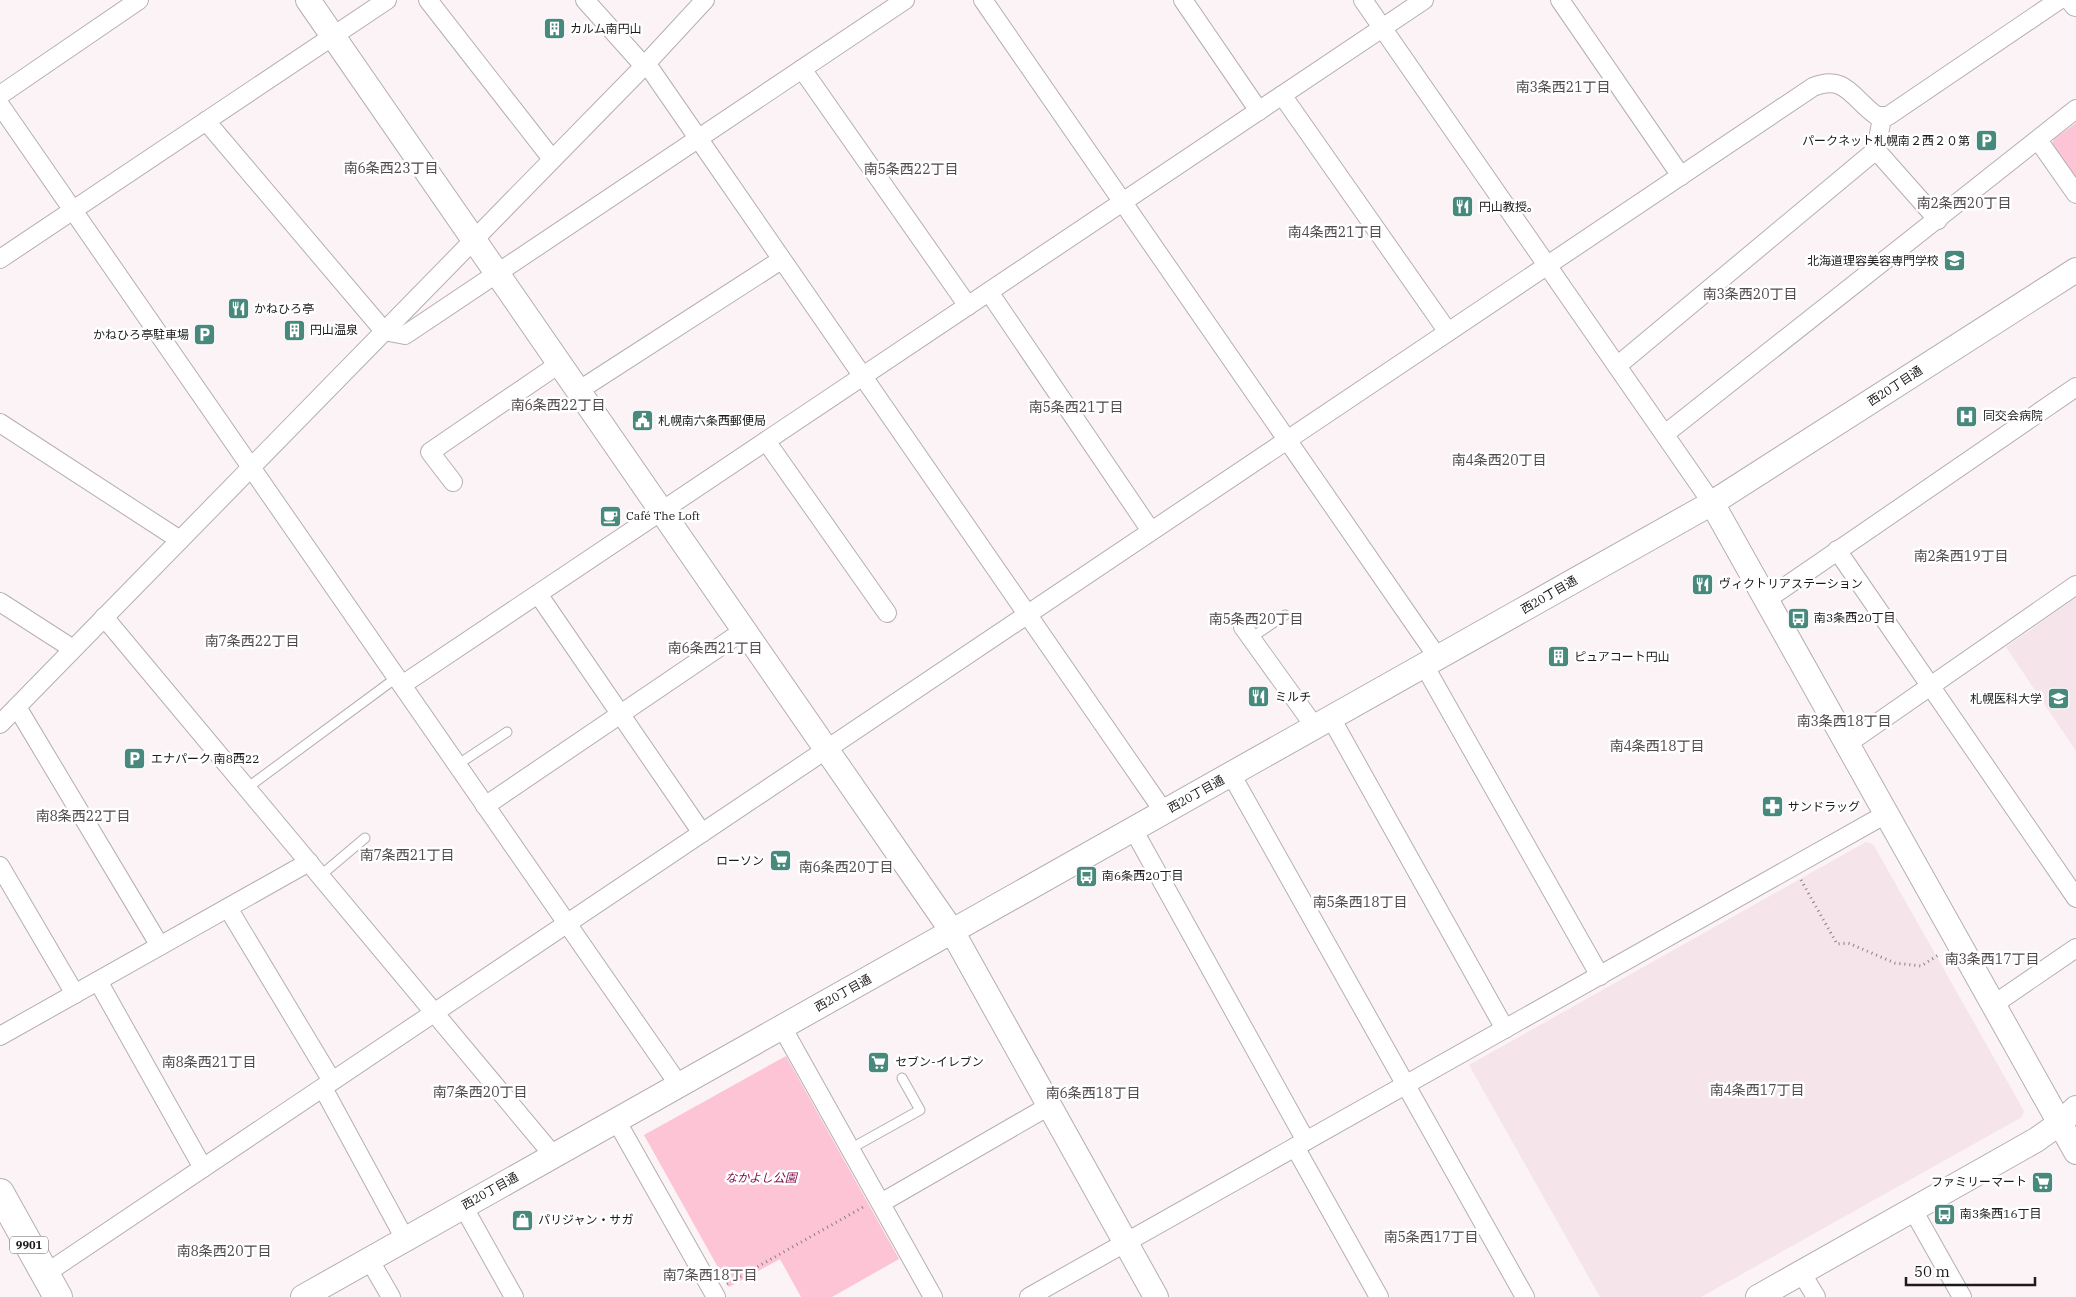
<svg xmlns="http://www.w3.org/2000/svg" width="2076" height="1297" font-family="'IBM Plex Serif','Noto Sans JP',serif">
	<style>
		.built { fill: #f5e4e9 }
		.green { fill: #fcc4d5 }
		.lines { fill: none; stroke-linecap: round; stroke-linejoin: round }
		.lane-casing { stroke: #b6aeb1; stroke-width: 11 }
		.street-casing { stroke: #b6aeb1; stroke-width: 20 }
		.secondary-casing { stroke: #b6aeb1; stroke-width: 26 }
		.primary-casing { stroke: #b6aeb1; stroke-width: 30 }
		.path { stroke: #868182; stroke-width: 3; stroke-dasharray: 1 4; stroke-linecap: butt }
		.lane { stroke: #fff; stroke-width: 9 }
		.street { stroke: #fff; stroke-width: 18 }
		.secondary { stroke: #fff; stroke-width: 24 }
		.primary { stroke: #fff; stroke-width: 28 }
		.labels { text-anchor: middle; stroke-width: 5; stroke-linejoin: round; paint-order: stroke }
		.shield { fill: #fff; stroke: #615f5f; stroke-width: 1 }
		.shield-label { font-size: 11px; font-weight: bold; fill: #1d1a1a }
		.poi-label { font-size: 12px; fill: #1d1a1a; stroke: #fff; text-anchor: start }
		.street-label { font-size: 12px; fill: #1d1a1a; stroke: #fff }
		.park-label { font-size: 12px; font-style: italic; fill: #7f0946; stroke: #fff }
		.neighbourhood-label { font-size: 14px; fill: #50494b; stroke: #fff }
	</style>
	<rect width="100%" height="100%" fill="#fbf3f5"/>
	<!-- built -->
	<g class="built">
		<path d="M2076,598V751L2006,647Z"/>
		<path d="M1866,842L1873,844L2024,1111L2022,1117L1701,1297H1600L1469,1065Z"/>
	</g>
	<!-- green -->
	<g class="green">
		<path d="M2076,123V180L2051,146L2054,139Z"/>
		<path d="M786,1056L899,1259L832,1297H801L780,1259L729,1287L644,1135Z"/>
	</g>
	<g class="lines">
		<defs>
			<g id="lane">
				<path d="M1251,638L1285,615"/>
				<path d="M457,765L507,732"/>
				<path d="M247,788L396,678"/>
				<path d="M320,876L365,838"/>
				<path d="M850,1149L920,1110L902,1078"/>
			</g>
			<g id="street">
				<path d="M428,0L552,159"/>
				<path d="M585,0L644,66L651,70L1164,812"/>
				<path d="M983,0L1438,658"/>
				<path d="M1183,0L1259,111"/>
				<path d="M1363,0L1712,503"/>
				<path d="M1560,0L1681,176"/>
				<path d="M802,69L968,306"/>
				<path d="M0,95L139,0"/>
				<path d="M1282,95L1448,332"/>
				<path d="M0,105L679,1085"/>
				<path d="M206,121L384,331L405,335L905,0"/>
				<path d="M2038,140L2076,194"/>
				<path d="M1876,150L1938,220"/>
				<path d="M0,259L387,0"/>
				<path d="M989,292L1151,531"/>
				<path d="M1617,366L1876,150L1882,118"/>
				<path d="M578,391L781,260"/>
				<path d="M0,423L180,540"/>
				<path d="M1665,434L2076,109"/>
				<path d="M766,441L887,613"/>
				<path d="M453,482L430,452L559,364"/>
				<path d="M1837,550L2076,898"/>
				<path d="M538,594L702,833"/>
				<path d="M1766,600L2076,387"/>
				<path d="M0,602L73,649"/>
				<path d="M104,617L553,1155"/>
				<path d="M1243,627L1315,727"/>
				<path d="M1424,665L1600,976"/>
				<path d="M402,685L1424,0"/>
				<path d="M17,707L160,946"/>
				<path d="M1331,718L1505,1029"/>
				<path d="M0,724L644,66L705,0"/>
				<path d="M1847,744L2076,585"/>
				<path d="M1231,774L1525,1297"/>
				<path d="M485,806L743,631"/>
				<path d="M1133,829L1306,1141"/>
				<path d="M0,866L75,994"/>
				<path d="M228,908L332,1081"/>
				<path d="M98,981L203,1168"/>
				<path d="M1993,1005L2076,948"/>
				<path d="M782,1027L933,1297"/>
				<path d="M0,1036L309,862"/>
				<path d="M323,1088L405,1239"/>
				<path d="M616,1120L716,1297"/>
				<path d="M1295,1147L1379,1297"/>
				<path d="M881,1203L1049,1106"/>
				<path d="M463,1206L514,1297"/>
				<path d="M1913,1210L1962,1297"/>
				<path d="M369,1259L391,1297"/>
				<path d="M1801,1272L1816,1297"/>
				<path d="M45,1274L1813,87C1846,73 1853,100 1877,116H1888L2059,0"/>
				<path d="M1029,1297L1886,814"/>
			</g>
			<g id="secondary">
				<path d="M308,0L952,931L1156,1297"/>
				<path d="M2073,0L2076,4"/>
				<path d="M1712,503L2076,1152"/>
				<path d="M303,1297L1712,503L2076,270"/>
				<path d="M1758,1297L2036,1140L2060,1123L2076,1108"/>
			</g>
			<path id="primary" d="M0,1193L58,1297"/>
		</defs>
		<!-- lane casing -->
		<use href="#lane" class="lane-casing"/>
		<!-- street casing -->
		<use href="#street" class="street-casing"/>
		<!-- secondary casing -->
		<use href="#secondary" class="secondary-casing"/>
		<!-- primary casing -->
		<use href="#primary" class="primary-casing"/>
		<!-- path -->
		<g class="path">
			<path d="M1801,880L1837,944L1848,943L1895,963L1912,965L1921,966L1940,954"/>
			<path d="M727,1284L865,1206"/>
		</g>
		<!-- lane -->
		<use href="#lane" class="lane"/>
		<!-- street -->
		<use href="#street" class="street"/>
		<!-- secondary -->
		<use href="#secondary" class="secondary"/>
		<!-- primary -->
		<use href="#primary" class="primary"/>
	</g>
	<!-- icons -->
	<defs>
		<symbol id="building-square" viewBox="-11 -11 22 22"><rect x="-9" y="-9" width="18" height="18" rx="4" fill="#47897c" stroke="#fff"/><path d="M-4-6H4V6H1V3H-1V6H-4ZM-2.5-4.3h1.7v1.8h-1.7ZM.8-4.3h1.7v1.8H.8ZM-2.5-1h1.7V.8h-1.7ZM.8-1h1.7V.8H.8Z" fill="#fff"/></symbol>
		<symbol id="parking-square" viewBox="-11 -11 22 22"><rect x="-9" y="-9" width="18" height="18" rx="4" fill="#47897c" stroke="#fff"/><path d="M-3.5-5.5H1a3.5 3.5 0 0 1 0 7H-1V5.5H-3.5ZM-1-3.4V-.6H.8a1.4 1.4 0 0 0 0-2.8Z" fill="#fff"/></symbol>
		<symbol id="restaurant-square" viewBox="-11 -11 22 22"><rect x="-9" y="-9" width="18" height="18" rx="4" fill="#47897c" stroke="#fff"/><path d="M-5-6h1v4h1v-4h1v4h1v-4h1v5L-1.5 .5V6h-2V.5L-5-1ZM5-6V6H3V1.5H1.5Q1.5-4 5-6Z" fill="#fff"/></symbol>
		<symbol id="university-square" viewBox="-11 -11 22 22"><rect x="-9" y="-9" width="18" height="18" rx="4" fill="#47897c" stroke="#fff"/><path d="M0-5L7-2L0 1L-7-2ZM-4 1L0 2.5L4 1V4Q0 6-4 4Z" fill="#fff"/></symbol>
		<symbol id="hospital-square" viewBox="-11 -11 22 22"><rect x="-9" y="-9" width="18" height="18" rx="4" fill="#47897c" stroke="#fff"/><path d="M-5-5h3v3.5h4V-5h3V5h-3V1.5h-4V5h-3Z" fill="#fff"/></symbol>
		<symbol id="civic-square" viewBox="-11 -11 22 22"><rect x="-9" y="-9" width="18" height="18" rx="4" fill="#47897c" stroke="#fff"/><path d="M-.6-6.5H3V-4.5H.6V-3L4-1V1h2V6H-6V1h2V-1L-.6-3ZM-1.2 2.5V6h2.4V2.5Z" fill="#fff"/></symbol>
		<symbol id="cafe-square" viewBox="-11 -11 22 22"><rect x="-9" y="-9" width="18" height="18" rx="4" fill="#47897c" stroke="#fff"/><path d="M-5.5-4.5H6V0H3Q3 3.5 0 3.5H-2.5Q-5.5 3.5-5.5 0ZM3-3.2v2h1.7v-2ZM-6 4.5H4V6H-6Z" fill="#fff"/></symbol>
		<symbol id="bus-square" viewBox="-11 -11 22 22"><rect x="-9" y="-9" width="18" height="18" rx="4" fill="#47897c" stroke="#fff"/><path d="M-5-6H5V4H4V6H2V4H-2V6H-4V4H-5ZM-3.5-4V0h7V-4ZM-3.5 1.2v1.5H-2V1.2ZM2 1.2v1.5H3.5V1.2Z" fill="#fff"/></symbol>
		<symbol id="pharmacy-square" viewBox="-11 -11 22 22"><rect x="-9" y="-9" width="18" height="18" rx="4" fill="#47897c" stroke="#fff"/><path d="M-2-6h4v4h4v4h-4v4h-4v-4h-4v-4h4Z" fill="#fff"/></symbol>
		<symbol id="supermarket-square" viewBox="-11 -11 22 22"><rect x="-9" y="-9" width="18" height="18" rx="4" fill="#47897c" stroke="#fff"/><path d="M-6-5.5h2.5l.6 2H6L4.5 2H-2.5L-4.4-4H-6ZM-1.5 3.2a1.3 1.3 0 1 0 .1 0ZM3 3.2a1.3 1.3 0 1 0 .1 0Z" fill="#fff"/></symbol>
		<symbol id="shop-square" viewBox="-11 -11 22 22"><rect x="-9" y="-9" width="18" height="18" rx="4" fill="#47897c" stroke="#fff"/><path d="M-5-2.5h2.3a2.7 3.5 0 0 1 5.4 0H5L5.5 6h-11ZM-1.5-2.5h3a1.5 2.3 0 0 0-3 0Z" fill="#fff"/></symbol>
	</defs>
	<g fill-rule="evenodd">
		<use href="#building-square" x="542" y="16" width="25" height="25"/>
		<use href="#parking-square" x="1974" y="128" width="25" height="25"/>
		<use href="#restaurant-square" x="1450" y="194" width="25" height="25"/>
		<use href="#university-square" x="1942" y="248" width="25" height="25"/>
		<use href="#restaurant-square" x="226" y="296" width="25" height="25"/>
		<use href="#building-square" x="282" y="318" width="25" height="25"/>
		<use href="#parking-square" x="192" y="322" width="25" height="25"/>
		<use href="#hospital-square" x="1954" y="404" width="25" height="25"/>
		<use href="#civic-square" x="630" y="408" width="25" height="25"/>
		<use href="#cafe-square" x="598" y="504" width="25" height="25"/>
		<use href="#restaurant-square" x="1690" y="572" width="25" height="25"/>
		<use href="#bus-square" x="1786" y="606" width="25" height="25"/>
		<use href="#building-square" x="1546" y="644" width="25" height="25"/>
		<use href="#restaurant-square" x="1246" y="684" width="25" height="25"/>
		<use href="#university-square" x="2046" y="686" width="25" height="25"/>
		<use href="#parking-square" x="122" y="746" width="25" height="25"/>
		<use href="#pharmacy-square" x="1760" y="794" width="25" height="25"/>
		<use href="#supermarket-square" x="768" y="848" width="25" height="25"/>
		<use href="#bus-square" x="1074" y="864" width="25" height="25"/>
		<use href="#supermarket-square" x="866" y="1050" width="25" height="25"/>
		<use href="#supermarket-square" x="2030" y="1170" width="25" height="25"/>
		<use href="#bus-square" x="1932" y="1202" width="25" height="25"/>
		<use href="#shop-square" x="510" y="1208" width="25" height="25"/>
	</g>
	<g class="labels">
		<!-- shield labels -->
		<rect class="shield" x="10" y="1236.5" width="38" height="17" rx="4"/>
		<g class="shield-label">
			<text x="29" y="1249">9901</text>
		</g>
		<!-- poi labels -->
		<g class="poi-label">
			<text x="570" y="33">カルム南円山</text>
			<text x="1970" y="145" text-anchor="end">パークネット札幌南２西２０第</text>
			<text x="1479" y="211">円山教授。</text>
			<text x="1939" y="265" text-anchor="end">北海道理容美容専門学校</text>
			<text x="254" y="313">かねひろ亭</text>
			<text x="310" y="334">円山温泉</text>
			<text x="189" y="339" text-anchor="end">かねひろ亭駐車場</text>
			<text x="1983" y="420">同交会病院</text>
			<text x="658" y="425">札幌南六条西郵便局</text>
			<text x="626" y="520">Café The Loft</text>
			<text x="1719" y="588">ヴィクトリアステーション</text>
			<text x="1814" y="622">南3条西20丁目</text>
			<text x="1574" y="661">ピュアコート円山</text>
			<text x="1275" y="701">ミルチ</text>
			<text x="2042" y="703" text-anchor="end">札幌医科大学</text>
			<text x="151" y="763">エナパーク 南8西22</text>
			<text x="1788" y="811">サンドラッグ</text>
			<text x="764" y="865" text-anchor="end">ローソン</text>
			<text x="1102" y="880">南6条西20丁目</text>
			<text x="895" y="1066">セブン-イレブン</text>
			<text x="2027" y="1186" text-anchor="end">ファミリーマート</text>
			<text x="1960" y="1218">南3条西16丁目</text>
			<text x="538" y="1224">パリジャン・サガ</text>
		</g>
		<!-- street labels -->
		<g class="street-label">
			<text transform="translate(1895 386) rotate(-33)" y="4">西20丁目通</text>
			<text transform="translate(1549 595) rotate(-30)" y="4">西20丁目通</text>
			<text transform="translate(1196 794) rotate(-29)" y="4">西20丁目通</text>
			<text transform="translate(843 993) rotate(-29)" y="4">西20丁目通</text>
			<text transform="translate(490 1191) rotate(-29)" y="4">西20丁目通</text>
		</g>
		<!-- park labels -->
		<g class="park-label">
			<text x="761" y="1182">なかよし公園</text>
		</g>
		<!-- neighbourhood labels -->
		<g class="neighbourhood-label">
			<text x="1563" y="92">南3条西21丁目</text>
			<text x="391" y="173">南6条西23丁目</text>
			<text x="911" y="174">南5条西22丁目</text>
			<text x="1964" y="208">南2条西20丁目</text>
			<text x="1335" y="237">南4条西21丁目</text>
			<text x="1750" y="299">南3条西20丁目</text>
			<text x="558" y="410">南6条西22丁目</text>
			<text x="1076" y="412">南5条西21丁目</text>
			<text x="1499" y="465">南4条西20丁目</text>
			<text x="1961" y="561">南2条西19丁目</text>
			<text x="1256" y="624">南5条西20丁目</text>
			<text x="252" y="646">南7条西22丁目</text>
			<text x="715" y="653">南6条西21丁目</text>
			<text x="1844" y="726">南3条西18丁目</text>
			<text x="1657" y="751">南4条西18丁目</text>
			<text x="83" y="821">南8条西22丁目</text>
			<text x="407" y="860">南7条西21丁目</text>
			<text x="846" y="872">南6条西20丁目</text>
			<text x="1360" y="907">南5条西18丁目</text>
			<text x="1992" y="964">南3条西17丁目</text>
			<text x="209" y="1067">南8条西21丁目</text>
			<text x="1757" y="1095">南4条西17丁目</text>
			<text x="480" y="1097">南7条西20丁目</text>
			<text x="1093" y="1098">南6条西18丁目</text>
			<text x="1431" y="1242">南5条西17丁目</text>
			<text x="224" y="1256">南8条西20丁目</text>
			<text x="710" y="1280">南7条西18丁目</text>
		</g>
	</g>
	<!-- scale -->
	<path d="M1906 1277v8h129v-8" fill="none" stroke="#1d1a1a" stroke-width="2.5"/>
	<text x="1914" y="1277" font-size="15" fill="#1d1a1a" stroke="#ffffff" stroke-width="4" paint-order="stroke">50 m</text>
</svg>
